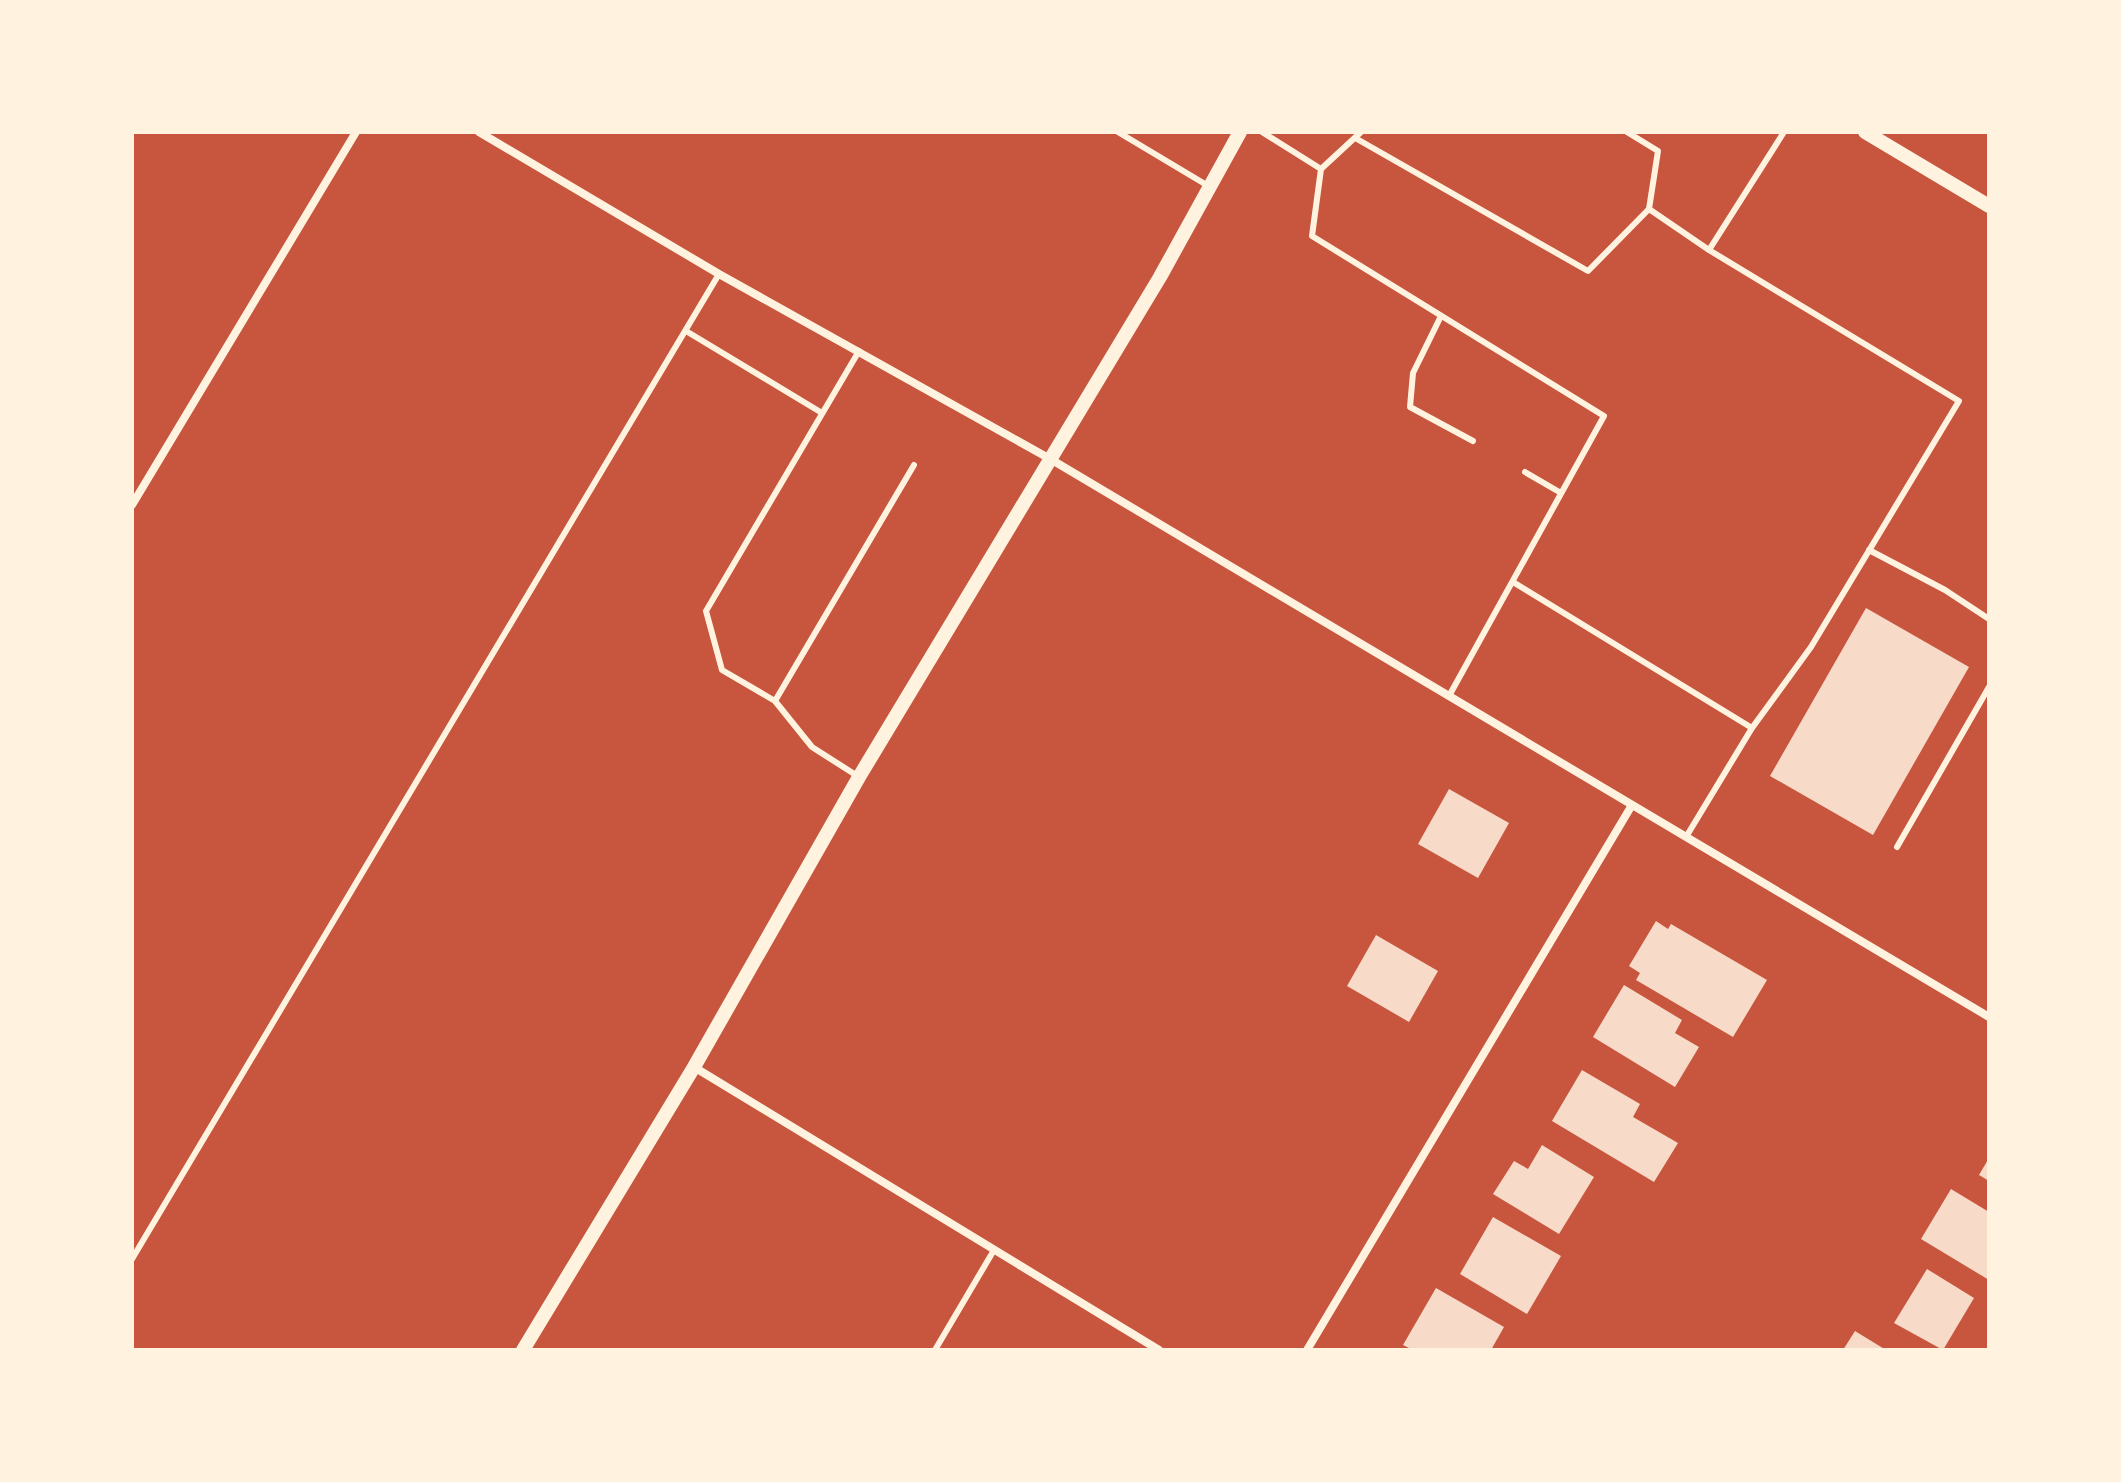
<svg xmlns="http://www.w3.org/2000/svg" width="2121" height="1482" font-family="Poppins,sans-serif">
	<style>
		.building { fill: #f7dbc8 }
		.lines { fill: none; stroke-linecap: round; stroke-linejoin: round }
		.service { stroke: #fff3e0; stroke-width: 6 }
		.minor { stroke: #fff3e0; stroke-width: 8 }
		.tertiary { stroke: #fff3e0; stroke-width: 14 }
	</style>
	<rect width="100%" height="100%" fill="#c8553d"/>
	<!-- building -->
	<g class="building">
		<path d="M1866,608L1969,667L1873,835L1770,776Z"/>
		<path d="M1449,789L1509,823L1478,878L1418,844Z"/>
		<path d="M1656,921L1668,929L1671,924L1767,980L1733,1037L1636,980L1640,973L1629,966Z"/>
		<path d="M1376,935L1438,971L1409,1022L1347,986Z"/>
		<path d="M1624,985L1682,1020L1675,1033L1699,1047L1675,1087L1593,1037Z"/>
		<path d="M1582,1070L1640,1104L1633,1117L1678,1143L1654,1182L1552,1121Z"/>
		<path d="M1542,1145L1594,1177L1559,1234L1493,1194L1514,1161L1528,1169Z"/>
		<path d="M1989,1158V1181L1979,1175Z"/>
		<path d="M1951,1189L1989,1212V1280L1921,1239Z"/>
		<path d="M1493,1217L1561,1256L1527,1314L1460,1274Z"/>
		<path d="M1927,1269L1974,1298L1943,1350L1894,1323Z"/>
		<path d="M1436,1288L1504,1327L1491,1350H1413L1403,1345Z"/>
		<path d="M1855,1331L1886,1350H1843Z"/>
	</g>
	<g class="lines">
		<!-- service -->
		<g class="service">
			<path d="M1118,132L1210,187"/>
			<path d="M1262,132L1321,169L1312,236L1604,416L1449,696"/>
			<path d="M1627,132L1658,151L1649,209L1709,250"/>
			<path d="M1357,139L1588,271L1649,209"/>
			<path d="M1321,169L1361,132"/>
			<path d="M1441,316L1413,373L1410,407L1473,441"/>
			<path d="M686,331L822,413"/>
			<path d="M859,351L706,611L722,670L775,701L812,747L859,777"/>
			<path d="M1525,472L1561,493"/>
			<path d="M1869,550L1945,590L1989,619"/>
			<path d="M1513,582L1752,728L1686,837"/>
			<path d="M775,701L914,465"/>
			<path d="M1752,728L1811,647L1959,401L1709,250L1784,132"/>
			<path d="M1897,847L1989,687"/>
			<path d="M132,1259L719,274"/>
			<path d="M935,1350L994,1250"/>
		</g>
		<!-- minor -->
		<g class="minor">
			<path d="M479,132L719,274L1052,460L1989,1017"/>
			<path d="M132,505L356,132"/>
			<path d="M694,1067L1159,1350"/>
			<path d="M1307,1350L1632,805"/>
		</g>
		<!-- tertiary -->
		<g class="tertiary">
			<path d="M1865,132L1989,206"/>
			<path d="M523,1350L694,1067L859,777L1160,277L1240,132"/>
		</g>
	</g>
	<!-- border -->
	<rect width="2121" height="1482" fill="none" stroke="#fff3e0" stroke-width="268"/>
</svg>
